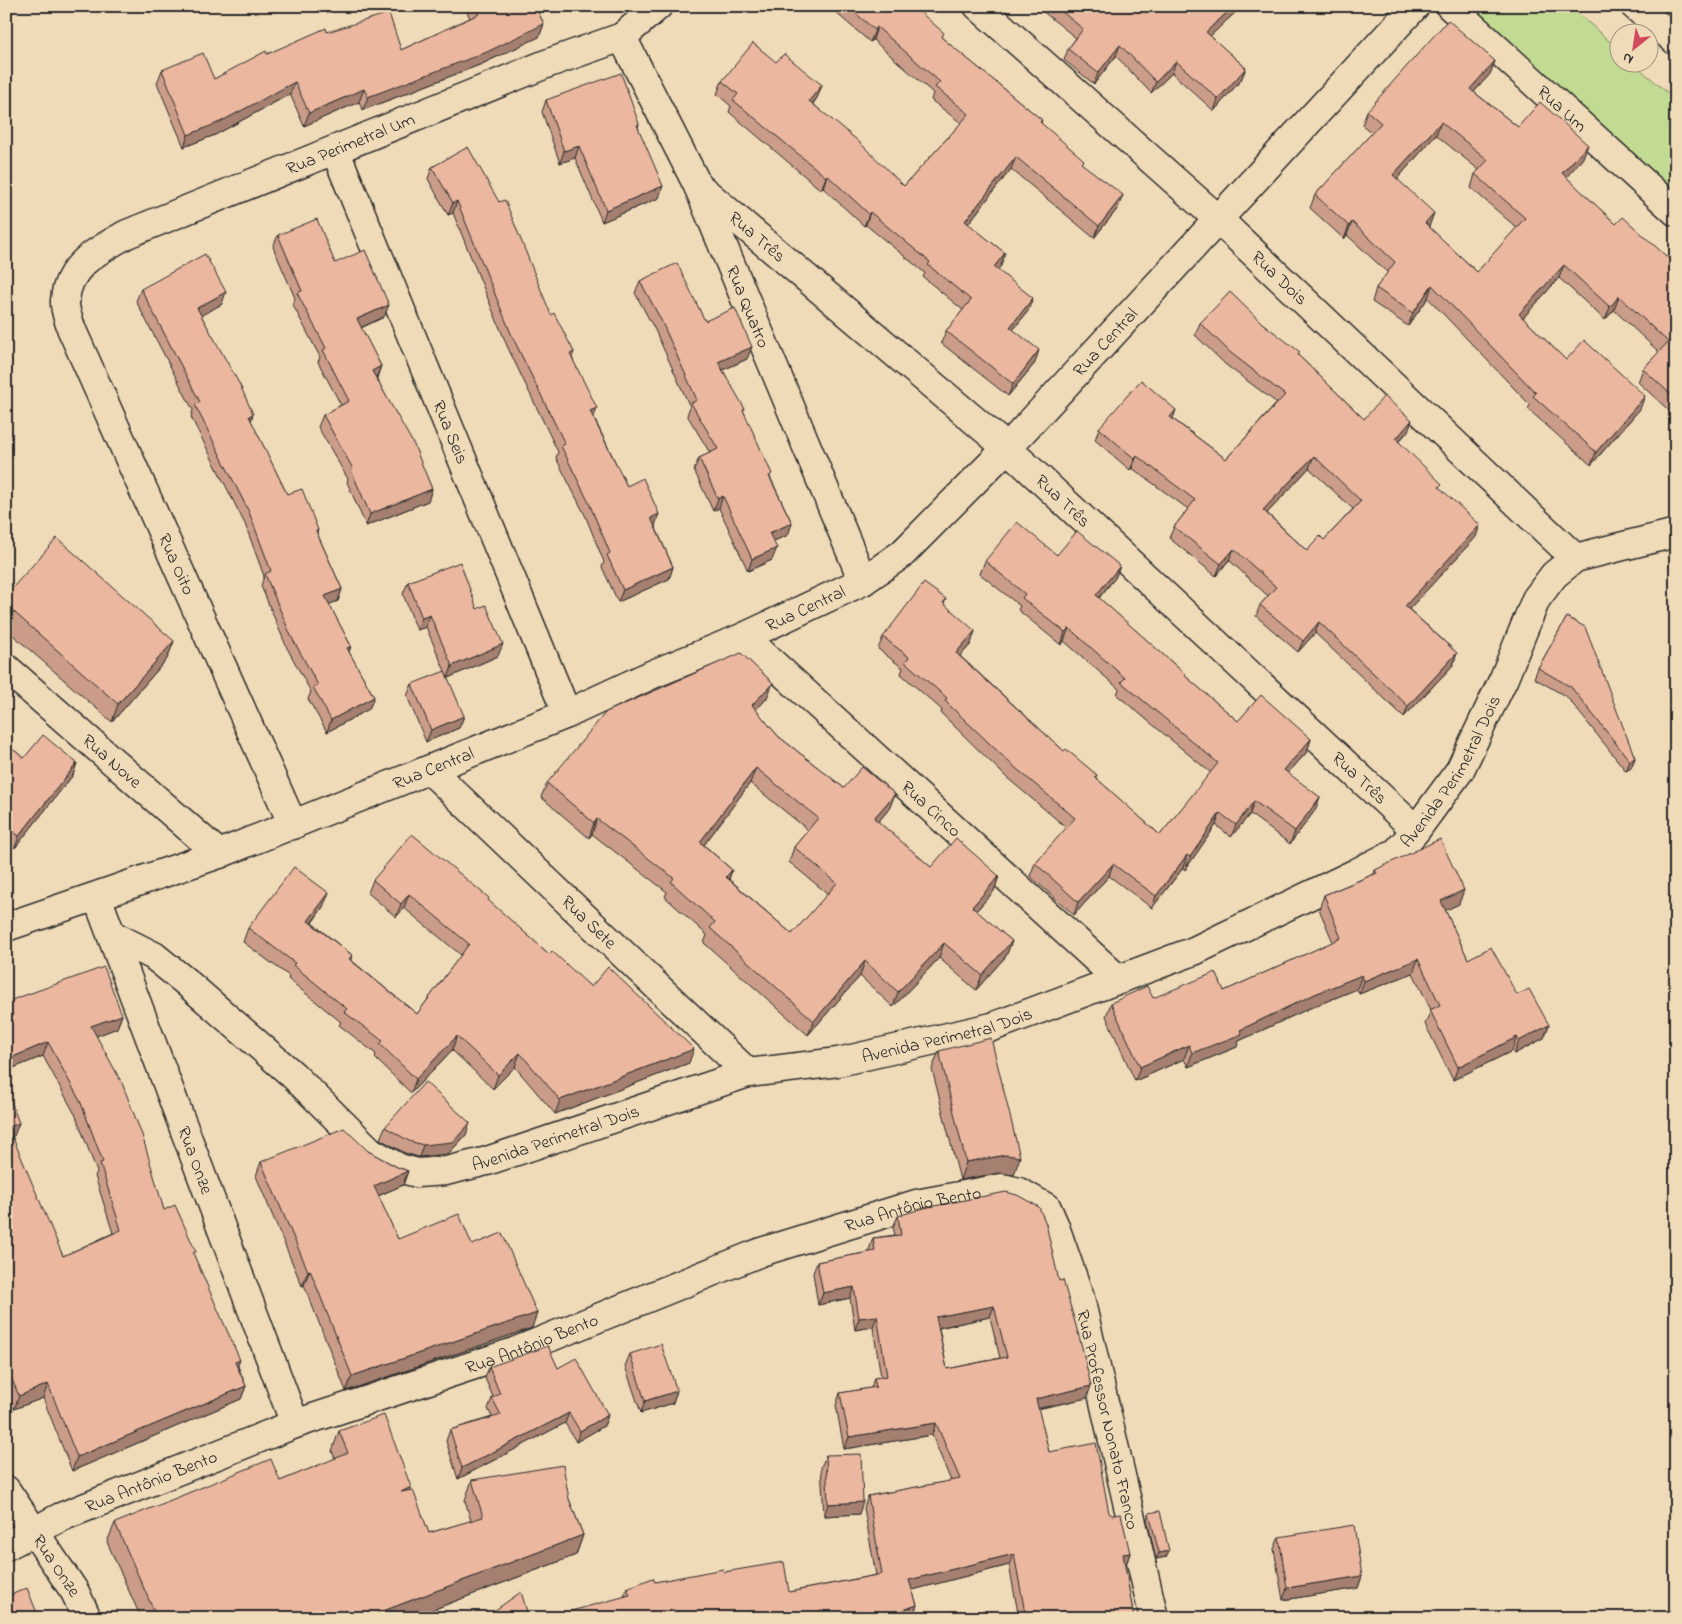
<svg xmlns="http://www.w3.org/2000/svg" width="1682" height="1624" font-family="'Indie Flower',sans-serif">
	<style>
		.green { fill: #c2db92; stroke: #76835e }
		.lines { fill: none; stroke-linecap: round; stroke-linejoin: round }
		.minor-casing { stroke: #2b2b2b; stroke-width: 31 }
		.major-casing { stroke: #2b2b2b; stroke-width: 31 }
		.minor { stroke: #f0dbb9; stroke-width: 28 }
		.major { stroke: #f0dbb9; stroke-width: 28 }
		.wall { fill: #cb9d89; stroke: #2b2b2b; fill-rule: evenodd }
		.shaded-wall { fill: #a5806f; stroke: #2b2b2b }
		.building { fill: #ecb79f; stroke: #2b2b2b; fill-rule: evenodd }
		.labels { text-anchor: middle; stroke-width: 4; stroke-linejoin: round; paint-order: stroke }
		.street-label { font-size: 18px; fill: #2b2b2b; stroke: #f0dbb9 }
	</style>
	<rect width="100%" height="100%" fill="#f0dbb9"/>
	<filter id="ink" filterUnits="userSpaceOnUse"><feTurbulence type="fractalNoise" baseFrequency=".02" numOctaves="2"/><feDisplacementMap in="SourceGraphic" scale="10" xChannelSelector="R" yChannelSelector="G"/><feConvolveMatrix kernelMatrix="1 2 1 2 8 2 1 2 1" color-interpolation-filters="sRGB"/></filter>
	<g filter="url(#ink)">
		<!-- green -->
		<path class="green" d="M1460,6H1570L1619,50L1620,62L1633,63L1676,100V206Z"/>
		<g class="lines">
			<defs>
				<g id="minor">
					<path id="s1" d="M978,6L1218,219L1575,558"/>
					<path id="s2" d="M1450,6L1676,212"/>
					<path id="s3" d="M622,37L698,186L863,581"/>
					<path id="s4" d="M335,150L567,714"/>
					<path id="s5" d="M698,186L1007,448L1416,830"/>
					<path id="s6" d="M744,637L1119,980"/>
					<path id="s7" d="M6,668L219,854"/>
					<path id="s8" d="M430,770L748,1073"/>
					<path id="s9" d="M293,825L71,328C69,320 64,309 65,301C67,265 99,250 127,234L546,64L622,37L658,6"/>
					<path id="s10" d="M97,897L295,1424"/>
					<path id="s11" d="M6,927L219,854L567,714L653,674L744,637L863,581L902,554L1007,448L1415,6"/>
					<path id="s12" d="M112,935L154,956L186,982L293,1075L371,1152L399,1168L417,1173L446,1171L487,1161L748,1073L838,1062L992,1027L1194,951L1356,873L1397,852L1416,830L1460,770L1504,678L1536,599L1554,575L1575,558L1676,533"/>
					<path id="s13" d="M6,1490L75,1592L87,1618"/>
					<path id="s14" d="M6,1546L61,1517L295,1424L514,1352L761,1252L916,1204L1002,1188L1019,1192L1047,1208L1054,1224L1080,1298L1154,1618"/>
				</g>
				<path id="major" d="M1635,6L1676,41"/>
			</defs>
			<!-- minor casing -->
			<use href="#minor" class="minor-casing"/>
			<!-- major casing -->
			<use href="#major" class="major-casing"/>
			<!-- minor -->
			<use href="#minor" class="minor"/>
			<!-- major -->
			<use href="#major" class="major"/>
		</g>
		<!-- wall -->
		<g class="wall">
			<path d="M464,6H535L544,24L539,37L482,64L363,110L359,102L304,126L290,94L215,135L184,147L157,83L162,70L214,79L267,54L327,32L401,50L470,18Z"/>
			<path d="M828,6H913L942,38L1042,120L1041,123L1082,164L1118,208L1094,238L1011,169L968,224L1005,253L1001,266L997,270L1028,311L1013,330L1035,363L1008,396L941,343L946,331L963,310L923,277L925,273L866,225L864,226L823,188L821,190L729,112L731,106L717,94L722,81L776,62L822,85L817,98L813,104L904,186L961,123L931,100L933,93L873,40L870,42Z"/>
			<path d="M1036,6H1242L1210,36L1246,68L1241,80L1214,111L1172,73L1151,93L1116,56L1094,84L1064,60L1068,49L1076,38Z"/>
			<path d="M1298,6H1310L1304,12Z"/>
			<path d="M1495,61L1490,74L1474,92L1518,127L1583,158L1566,177L1616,224L1676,265V417L1638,382L1643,369L1659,352L1614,310L1605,320L1559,278L1523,318L1566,360L1640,409L1591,465L1528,409L1530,405L1428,298L1408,326L1372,302L1376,288L1388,273L1347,235L1344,239L1310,208L1315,195L1372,133L1362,125L1367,111ZM1436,135L1479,170L1475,174L1471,188L1517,228L1477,272L1429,227L1397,179Z"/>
			<path d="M546,100L639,124L638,128L659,198L602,222L575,158L560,163L542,112Z"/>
			<path d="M432,167L551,315L574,352L572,357L594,418L627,486L655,526L673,567L669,579L618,602L602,567L604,562L585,515L556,458L558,452L508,348L453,213L448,215L428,179Z"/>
			<path d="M278,235L335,263L384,317L361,328L381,366L377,378L432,489L428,501L366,526L347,482L348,479L318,427L323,415L341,405L318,362L320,357L293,305L295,298L273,247Z"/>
			<path d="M640,281L705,321L747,359L723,370L744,412L771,479L792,523L788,535L773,541L772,560L748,571L719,508L713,511L694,470L699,458L710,453L687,415L690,407L655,330L635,293Z"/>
			<path d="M141,289L222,304L201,315L253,414L251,421L287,494L318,530L317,533L342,589L338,601L329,604L351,646L349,652L374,697L369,709L327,732L308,699L311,692L287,648L261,586L264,576L245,524L191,417L193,410L136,301Z"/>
			<path d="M1200,323H1262L1299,356L1364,419L1408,431L1399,442L1440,489L1476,537L1409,609L1457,653L1453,665L1404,717L1315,633L1298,652L1256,616L1260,605L1268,596L1229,560L1216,576L1169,538L1174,527L1188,509L1132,468L1130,470L1095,440L1099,428L1173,419L1226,459L1277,403L1226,365L1195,335ZM1309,468L1353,509L1324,540L1307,551L1267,513Z"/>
			<path d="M1057,555L1120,566L1115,578L1099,598L1185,674V676L1238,721L1311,739L1307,752L1288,773L1316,809L1290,844L1250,814L1231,837L1216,825L1185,870L1183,868L1152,908L1109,876L1074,915L1030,876L1035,863L1067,828L1006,777L941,713L942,710L901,674L903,668L878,649L883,637L946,599L944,604L971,644L960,656L1064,751L1097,775L1096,778L1160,835L1211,773L1117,695L1119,689L1064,641L1061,645L1018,610L1020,606L980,574L985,561Z"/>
			<path d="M408,582L477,609L498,656L448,678L426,627L417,630L403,594Z"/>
			<path d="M6,595L174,641L167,659L112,722L6,629Z"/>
			<path d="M1567,617L1635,758L1631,768L1626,771L1567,697L1534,678L1538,668Z"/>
			<path d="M412,684L464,716L459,728L426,742L407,696Z"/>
			<path d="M767,698L756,710L778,736L844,788L895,794L889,809L878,822L931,867L999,876L994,891L976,911L1012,941L1006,956L976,990L939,958L893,1007L860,976L808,1035L704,943L707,935L665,897L667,892L592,834L589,838L541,797L547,783ZM750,783L808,830L794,847L789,862L828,894L792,934L729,879L732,870L704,845Z"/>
			<path d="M6,744L24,758L77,763L73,775L15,848L6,841Z"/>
			<path d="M1375,870L1459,904L1445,910L1468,959L1517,995L1549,1025L1544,1038L1514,1054L1512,1051L1453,1080L1425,1024L1431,1010L1413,973L1359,994L1357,989L1310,1008L1239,1041L1237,1047L1188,1067L1184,1059L1135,1081L1106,1016L1111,1003L1224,991L1333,942L1319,909L1324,895L1374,874Z"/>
			<path d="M373,880L488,901L549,954L689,1063L555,1114L515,1067L493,1089L452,1050L411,1093L375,1058L376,1054L339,1025L341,1022L288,979L289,976L243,942L248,928L323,907L312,923L352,955L351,960L417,1014L461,955L404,908L396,917L368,893Z"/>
			<path d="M6,1002L122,1015L117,1028L96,1036L164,1210L194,1256L246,1386L241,1399L72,1471L43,1398L14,1409L6,1390V1141L63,1256L113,1233L95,1176L97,1172L76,1116L43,1056L6,1071Z"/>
			<path d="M939,1051L1014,1175L999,1173L960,1180L932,1069Z"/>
			<path d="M385,1127L466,1135L448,1154L419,1157L405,1153L380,1139Z"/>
			<path d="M368,1151L397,1167L408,1171L403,1185L378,1196L398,1239L472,1245L532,1328L346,1391L304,1285L302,1286L256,1176L261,1162Z"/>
			<path d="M898,1216L1059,1281L1087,1398L1038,1409L1049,1452L1109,1513L1130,1553L1126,1565H1125L1134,1618H1019L1009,1565L912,1590L917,1605L913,1617L624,1596L627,1588L655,1582L724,1572L789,1592L876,1575L864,1508L868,1496L951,1481L932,1435L844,1449L836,1405L840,1393L871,1388L874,1378L881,1377L873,1327L855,1330L850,1298L818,1305L813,1273L817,1262L869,1252V1250L873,1238L895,1235L893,1227ZM990,1317L1000,1358L947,1369L939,1328Z"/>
			<path d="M630,1354L673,1403L641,1413L625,1366Z"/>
			<path d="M489,1367L558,1368L608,1415L604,1426L576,1442L565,1423L458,1479L446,1441L450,1430L492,1417L488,1409L492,1398L493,1397L485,1378Z"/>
			<path d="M339,1431L410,1491L429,1533L471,1521L465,1500L472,1480L569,1499L583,1535L576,1555L411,1618H141L107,1542L115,1523L280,1481L335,1459L332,1451Z"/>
			<path d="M826,1455L859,1514L824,1516L821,1467Z"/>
			<path d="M1149,1513L1166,1557L1156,1559L1147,1519Z"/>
			<path d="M1279,1537L1362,1576L1358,1588L1283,1600L1274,1549Z"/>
		</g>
		<!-- shaded-wall -->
		<g class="shaded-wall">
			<path d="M1234,6H1242L1202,44L1206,32Z"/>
			<path d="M1306,6H1310L1304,12Z"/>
			<path d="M544,24L539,37L482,64L363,110L368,97Z"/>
			<path d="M877,27L873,40L870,42L875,30Z"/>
			<path d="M1120,45L1116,56L1094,84L1098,73Z"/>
			<path d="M1176,61L1172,73L1151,93L1156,82Z"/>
			<path d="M1495,61L1490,74L1465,102L1470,89Z"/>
			<path d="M1246,68L1241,80L1214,111L1218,99Z"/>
			<path d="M295,82L290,94L215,135L184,147L188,135Z"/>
			<path d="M822,85L817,98L804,113L809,101Z"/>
			<path d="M364,89L359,102L304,126L309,113Z"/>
			<path d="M1441,122L1436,135L1389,188L1393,175Z"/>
			<path d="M1588,145L1583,158L1558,187L1562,173Z"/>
			<path d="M579,146L575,158L560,163L564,151Z"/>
			<path d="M1016,157L1011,169L960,234L965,221Z"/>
			<path d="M827,175L823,188L821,190L826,177Z"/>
			<path d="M663,186L659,198L602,222L606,210Z"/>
			<path d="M1123,195L1118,208L1094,238L1099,226Z"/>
			<path d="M457,201L453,213L448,215L453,203Z"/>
			<path d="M870,212L866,225L864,226L869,214Z"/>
			<path d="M1434,213L1429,227L1425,223Z"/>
			<path d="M1352,222L1347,235L1344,239L1349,226Z"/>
			<path d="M1005,253L1001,266L989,280L994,267Z"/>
			<path d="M1564,265L1559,278L1515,327L1519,314Z"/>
			<path d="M1432,285L1428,298L1408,326L1413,313Z"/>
			<path d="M226,292L222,304L193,320L197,308Z"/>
			<path d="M1619,296L1614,310L1605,320L1610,307Z"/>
			<path d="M1033,298L1028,311L1005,340L1010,327Z"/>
			<path d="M389,305L384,317L353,331L357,319Z"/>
			<path d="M752,347L747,359L714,374L718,362Z"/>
			<path d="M1039,350L1035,363L1008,396L1013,384Z"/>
			<path d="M381,366L376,378L372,371Z"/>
			<path d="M1645,396L1640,409L1591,465L1596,452Z"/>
			<path d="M597,408L593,420L590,411Z"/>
			<path d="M1176,410L1172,422L1170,417Z"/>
			<path d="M253,414L249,426V416Z"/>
			<path d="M1412,420L1408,431L1391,450L1396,439Z"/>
			<path d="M1137,456L1132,468L1130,470L1135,459Z"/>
			<path d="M1314,456L1309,468L1259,522L1263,510Z"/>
			<path d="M432,489L428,501L366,526L370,514Z"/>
			<path d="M723,496L719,508L713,511L718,499Z"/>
			<path d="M659,514L655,526L646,530L651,518Z"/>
			<path d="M792,523L788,535L765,545L769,533Z"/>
			<path d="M1480,525L1476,537L1401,618L1405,606Z"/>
			<path d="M777,548L772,560L748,571L752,559Z"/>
			<path d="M1234,549L1229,560L1216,576L1221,564Z"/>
			<path d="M1120,566L1115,578L1091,607L1096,595Z"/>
			<path d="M673,567L669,579L618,602L623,590Z"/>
			<path d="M342,589L338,601L320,608L325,596Z"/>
			<path d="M430,615L426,627L417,630L422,618Z"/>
			<path d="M1319,622L1315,633L1298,652L1303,641Z"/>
			<path d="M1069,628L1064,641L1061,645L1065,632Z"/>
			<path d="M975,631L971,644L952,665L956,653Z"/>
			<path d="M174,641L167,659L112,722L118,704Z"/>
			<path d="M503,644L498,656L448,678L452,666Z"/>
			<path d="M351,646L347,658V648Z"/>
			<path d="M1457,653L1453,665L1404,717L1408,706Z"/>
			<path d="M773,683L767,698L747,720L752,705Z"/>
			<path d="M374,697L369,709L327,732L331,720Z"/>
			<path d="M464,716L459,728L426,742L431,730Z"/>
			<path d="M1311,739L1307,752L1279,783L1284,770Z"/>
			<path d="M1635,758L1631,768L1626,771L1630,761Z"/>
			<path d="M77,763L73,775L15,848L19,836Z"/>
			<path d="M756,768L750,783L695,857L700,842Z"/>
			<path d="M895,794L889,809L869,833L874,818Z"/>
			<path d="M1320,797L1316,809L1290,844L1295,831Z"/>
			<path d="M1254,801L1250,814L1231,837L1236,825Z"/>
			<path d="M1220,813L1216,825L1185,870L1190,857Z"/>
			<path d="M597,819L592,834L589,838L594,823Z"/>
			<path d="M1187,855L1183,868L1152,908L1156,896Z"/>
			<path d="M1113,864L1109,876L1074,915L1078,902Z"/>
			<path d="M732,870L727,885L726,877Z"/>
			<path d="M999,876L994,891L966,922L972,907Z"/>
			<path d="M1464,890L1459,904L1436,915L1441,901Z"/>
			<path d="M329,893L323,907L303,934L308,921Z"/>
			<path d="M409,894L404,908L396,917L401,904Z"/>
			<path d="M1012,941L1006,956L976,990L982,975Z"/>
			<path d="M944,943L939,958L893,1007L898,992Z"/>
			<path d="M1418,959L1413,973L1359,994L1364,981Z"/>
			<path d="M865,961L860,976L808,1035L814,1021Z"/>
			<path d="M1362,975L1357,989L1310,1008L1239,1041L1237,1047L1188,1067L1192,1053L1240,1030L1315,994Z"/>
			<path d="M122,1015L117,1028L86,1040L91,1026Z"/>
			<path d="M1549,1025L1544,1038L1514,1054L1519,1041Z"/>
			<path d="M457,1036L452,1050L411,1093L416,1079Z"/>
			<path d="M1517,1037L1512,1051L1453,1080L1458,1067Z"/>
			<path d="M48,1042L43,1056L6,1071V1060Z"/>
			<path d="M1189,1045L1184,1059L1135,1081L1140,1067Z"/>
			<path d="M694,1049L689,1063L555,1114L560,1100Z"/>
			<path d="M520,1053L515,1067L493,1089L498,1075Z"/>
			<path d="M19,1123L14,1136L6,1139V1128Z"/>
			<path d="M470,1123L466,1135L448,1154L419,1157L423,1145Z"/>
			<path d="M1006,1155L1020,1157L1014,1175L999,1173L960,1180L966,1162Z"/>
			<path d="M408,1171L403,1185L368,1200L374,1186Z"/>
			<path d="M310,1270L304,1285L302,1286L308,1271Z"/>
			<path d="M854,1287L850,1298L818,1305L823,1293Z"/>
			<path d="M994,1306L990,1317L932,1329L936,1317Z"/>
			<path d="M537,1313L532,1328L346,1391L352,1376Z"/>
			<path d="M877,1316L873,1327L855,1330L859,1318Z"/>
			<path d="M240,1360L235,1373V1362Z"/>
			<path d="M48,1384L43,1398L14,1409L19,1396Z"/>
			<path d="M246,1386L241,1399L72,1471L77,1457Z"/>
			<path d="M1091,1386L1087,1398L1031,1410L1036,1399Z"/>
			<path d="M677,1391L673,1403L641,1413L645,1401Z"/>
			<path d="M569,1413L565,1423L458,1479L462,1468Z"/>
			<path d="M608,1415L604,1426L576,1442L580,1431Z"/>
			<path d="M936,1423L932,1435L844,1449L849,1437Z"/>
			<path d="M411,1487L404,1506L401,1492Z"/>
			<path d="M863,1502L859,1514L824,1516L828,1504Z"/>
			<path d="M583,1535L576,1555L411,1618H370V1616Z"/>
			<path d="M1169,1551L1166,1557L1156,1559L1159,1553Z"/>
			<path d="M1130,1553L1126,1565L1119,1566L1123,1554Z"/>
			<path d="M1014,1554L1009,1565L905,1592L909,1580Z"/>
			<path d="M1362,1576L1358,1588L1283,1600L1287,1588Z"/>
			<path d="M917,1605L913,1617L910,1618H881Z"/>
		</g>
		<!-- building -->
		<g class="building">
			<path d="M475,6H535L544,24L487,52L368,97L364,89L309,113L295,82L220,122L188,135L162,70L203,53L214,79L266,51L267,54L326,28L327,32L389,13L401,50L479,14Z"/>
			<path d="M847,6H913L944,33L941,37L1042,120L1040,122L1084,160L1081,163L1123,195L1099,226L1016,157L965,221L1005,253L994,267L1033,298L1010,327L1039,350L1013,384L946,331L971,300L928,265L930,262L870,212L869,214L827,175L826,177L733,100L738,94L722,81L753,43L776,62L784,54L822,85L809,101L857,140L904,186L969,114L935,87L940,82L877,27L875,30Z"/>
			<path d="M1055,6H1234L1206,32L1246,68L1218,99L1176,61L1156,82L1120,45L1098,73L1068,49L1083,29Z"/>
			<path d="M1448,20L1495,61L1470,89L1518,127L1540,102L1588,145L1562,173L1616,224L1623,217L1676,265V399L1643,369L1668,342L1619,296L1610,307L1564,265L1519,314L1566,360L1584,340L1645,396L1596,452L1533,396L1536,393L1432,285L1413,313L1376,288L1395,262L1352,222L1349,226L1315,195L1381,123L1367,111ZM1441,122L1488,160L1475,174L1525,218L1477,272L1425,223L1434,213L1393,175Z"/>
			<path d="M621,73L639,124L637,125L663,186L606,210L579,146L564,151L546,100Z"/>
			<path d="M468,147L499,202L505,200L551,315L554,313L574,352L570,354L597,408L590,411L627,486L643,478L659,514L651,518L673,567L623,590L607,555L610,553L589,503L561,446L565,444L512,336L457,201L453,203L432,167Z"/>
			<path d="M317,219L335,263L365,250L389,305L357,319L381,366L372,371L414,445L432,489L370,514L351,470L353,469L323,415L349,401L323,350L326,348L297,293L302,291L278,235Z"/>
			<path d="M205,254L226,292L197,308L240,385L253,414L249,416L287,494L302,489L318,530L316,531L342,589L325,596L351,646L347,648L374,697L331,720L313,687L318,685L291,636L265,574L271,571L249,512L195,405L200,402L141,289Z"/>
			<path d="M677,263L705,321L735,308L752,347L718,362L745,409L743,410L772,474L769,476L792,523L769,533L777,548L752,559L723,496L718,499L699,458L718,449L691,403L697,400L660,318L640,281Z"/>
			<path d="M1230,292L1262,323L1300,352L1298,355L1364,419L1384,396L1412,420L1396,439L1442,484L1439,487L1480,525L1405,606L1457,653L1408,706L1319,622L1303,641L1260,605L1276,587L1234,549L1221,564L1174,527L1195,500L1137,456L1135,459L1099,428L1141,380L1176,410L1170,417L1226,459L1285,395L1231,353L1200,323ZM1314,456L1361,501L1324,540L1320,536L1307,551L1263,510Z"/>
			<path d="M1017,522L1057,555L1077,531L1120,566L1096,595L1185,674L1184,675L1238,721L1261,695L1311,739L1284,770L1320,797L1295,831L1254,801L1236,825L1220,813L1190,857L1187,855L1156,896L1113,864L1078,902L1035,863L1075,818L1011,764L945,701L947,698L905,662L909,657L883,637L924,583L946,599L943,603L975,631L956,653L1064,751L1066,749L1097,775L1095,777L1160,835L1218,763L1121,682L1125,678L1069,628L1065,632L1022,598L1025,594L985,561Z"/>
			<path d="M57,538L174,641L118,704L6,605V595Z"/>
			<path d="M460,562L477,609L486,605L503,644L452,666L430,615L422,618L408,582Z"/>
			<path d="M1567,617L1585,627L1635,758L1630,761L1571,687L1538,668Z"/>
			<path d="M741,653L773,683L752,705L778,736L844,788L862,767L895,794L874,818L931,867L956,838L999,876L972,907L1012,941L982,975L944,943L898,992L865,961L814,1021L710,928L715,922L671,882L674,878L597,819L594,823L547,783L606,712ZM756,768L818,818L794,847L837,883L792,934L726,877L732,870L700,842Z"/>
			<path d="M445,671L464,716L431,730L412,684Z"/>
			<path d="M43,735L77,763L19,836L6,826V744L24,758Z"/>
			<path d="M412,834L489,898L488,900L549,954L552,951L591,987L608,967L694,1049L560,1100L520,1053L498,1075L457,1036L416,1079L380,1044L383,1041L344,1012L347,1009L293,965L295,963L248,928L294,867L329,893L308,921L352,955L349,959L417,1014L469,944L409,894L401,904L373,880Z"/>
			<path d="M1440,839L1464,890L1441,901L1468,959L1491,947L1517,995L1529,989L1549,1025L1519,1041L1517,1037L1458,1067L1430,1010L1440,1005L1418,959L1364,981L1362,975L1315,994L1240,1030L1242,1034L1192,1053L1189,1045L1140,1067L1111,1003L1147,986L1153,998L1216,972L1224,991L1341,938L1324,895L1377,873L1375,870Z"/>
			<path d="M104,967L122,1015L91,1026L122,1083L142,1135L164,1210L175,1205L196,1252L193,1253L240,1360L235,1362L246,1386L77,1457L48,1384L19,1396L6,1365V1141L13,1138L63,1256L121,1230L100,1163L103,1162L81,1103L48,1042L6,1060V1002Z"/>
			<path d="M991,1038L1020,1157L1006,1155L966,1162L939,1051Z"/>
			<path d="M425,1082L470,1123L453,1142L423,1145L409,1141L385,1127Z"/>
			<path d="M6,1088L19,1123L6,1128Z"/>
			<path d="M344,1128L368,1151L397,1167L408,1171L374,1186L398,1239L459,1214L472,1245L502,1233L537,1313L352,1376L310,1270L308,1271L261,1162Z"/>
			<path d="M1006,1192L1017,1195L1039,1207L1046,1224L1059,1281L1063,1280L1082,1347L1091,1386L1036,1399L1049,1452L1096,1443L1109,1513L1112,1515L1121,1514L1130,1553L1123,1554L1134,1618H1026L1014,1554L909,1580L917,1605L881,1618H551L560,1614L630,1595L627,1588L653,1578L655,1582L723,1569L724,1572L784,1562L789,1592L882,1574L868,1496L960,1479L936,1423L849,1437L840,1393L876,1387L874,1378L887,1376L877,1316L859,1318L854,1287L823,1293L817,1262L875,1251L873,1238L901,1235L898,1216L924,1208ZM994,1306L1007,1357L947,1369L936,1317Z"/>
			<path d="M661,1344L677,1391L645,1401L630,1354Z"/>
			<path d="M548,1346L558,1368L576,1358L608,1415L580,1431L569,1413L462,1468L450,1430L501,1415L492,1398L500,1394L489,1367Z"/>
			<path d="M384,1415L411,1487L401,1492L413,1490L429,1533L483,1517L472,1480L563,1465L569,1499L583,1535L370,1616L371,1618H157L115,1523L271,1459L280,1481L348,1453L339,1431Z"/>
			<path d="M861,1454L863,1502L828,1504L826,1455Z"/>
			<path d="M1160,1511L1169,1551L1159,1553L1149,1513Z"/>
			<path d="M1354,1525L1362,1576L1287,1588L1279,1537Z"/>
			<path d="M27,1588L39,1618H6V1597Z"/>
			<path d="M521,1592L529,1618H484Z"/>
		</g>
	</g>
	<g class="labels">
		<!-- street labels -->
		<g class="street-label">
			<text dy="6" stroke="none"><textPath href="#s2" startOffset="152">Rua Um</textPath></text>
			<text dy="6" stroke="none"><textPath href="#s9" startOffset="909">Rua Perimetral Um</textPath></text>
			<text dy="6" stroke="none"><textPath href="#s5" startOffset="78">Rua Três</textPath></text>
			<text dy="6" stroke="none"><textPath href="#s1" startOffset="406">Rua Dois</textPath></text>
			<text dy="6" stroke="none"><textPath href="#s3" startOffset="298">Rua Quatro</textPath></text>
			<text dy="6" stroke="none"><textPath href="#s11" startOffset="1266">Rua Central</textPath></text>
			<text dy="6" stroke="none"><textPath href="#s4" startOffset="305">Rua Seis</textPath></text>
			<text dy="6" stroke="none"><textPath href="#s5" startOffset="482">Rua Três</textPath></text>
			<text transform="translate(177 564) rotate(66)" y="6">Rua Oito</text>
			<text dy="6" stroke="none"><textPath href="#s11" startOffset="861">Rua Central</textPath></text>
			<text dy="6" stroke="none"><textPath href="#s7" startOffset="141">Rua Nove</textPath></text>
			<text dy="6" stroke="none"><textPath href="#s11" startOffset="456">Rua Central</textPath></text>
			<text dy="6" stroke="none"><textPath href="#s12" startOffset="1525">Avenida Perimetral Dois</textPath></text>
			<text dy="6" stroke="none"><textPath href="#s5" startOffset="888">Rua Três</textPath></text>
			<text dy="6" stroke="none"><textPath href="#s6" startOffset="254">Rua Cinco</textPath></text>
			<text dy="6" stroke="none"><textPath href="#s8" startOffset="220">Rua Sete</textPath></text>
			<text dy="6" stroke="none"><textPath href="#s12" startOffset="940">Avenida Perimetral Dois</textPath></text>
			<text dy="6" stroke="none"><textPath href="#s12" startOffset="534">Avenida Perimetral Dois</textPath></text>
			<text dy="6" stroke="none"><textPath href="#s10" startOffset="281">Rua Onze</textPath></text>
			<text dy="6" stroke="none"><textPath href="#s14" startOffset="969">Rua Antônio Bento</textPath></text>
			<text dy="6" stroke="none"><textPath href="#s14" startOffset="564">Rua Antônio Bento</textPath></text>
			<text dy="6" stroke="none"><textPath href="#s14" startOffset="1331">Rua Professor Nonato Franco</textPath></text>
			<text dy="6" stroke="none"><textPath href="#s14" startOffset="159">Rua Antônio Bento</textPath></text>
			<text dy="6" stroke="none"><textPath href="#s13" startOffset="91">Rua Onze</textPath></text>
		</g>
	</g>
	<!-- margin -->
	<rect width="1682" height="1624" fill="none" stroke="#f0dbb9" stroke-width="25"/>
	<rect x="12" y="12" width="1657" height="1599" fill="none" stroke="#2b2b2b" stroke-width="2" filter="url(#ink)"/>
	<!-- north arrow -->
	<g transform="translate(1634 48) rotate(210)"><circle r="24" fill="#f0dbb9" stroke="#a19580"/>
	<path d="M0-4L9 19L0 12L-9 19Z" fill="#d1495b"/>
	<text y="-8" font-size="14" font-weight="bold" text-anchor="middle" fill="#2b2b2b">N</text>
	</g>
</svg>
